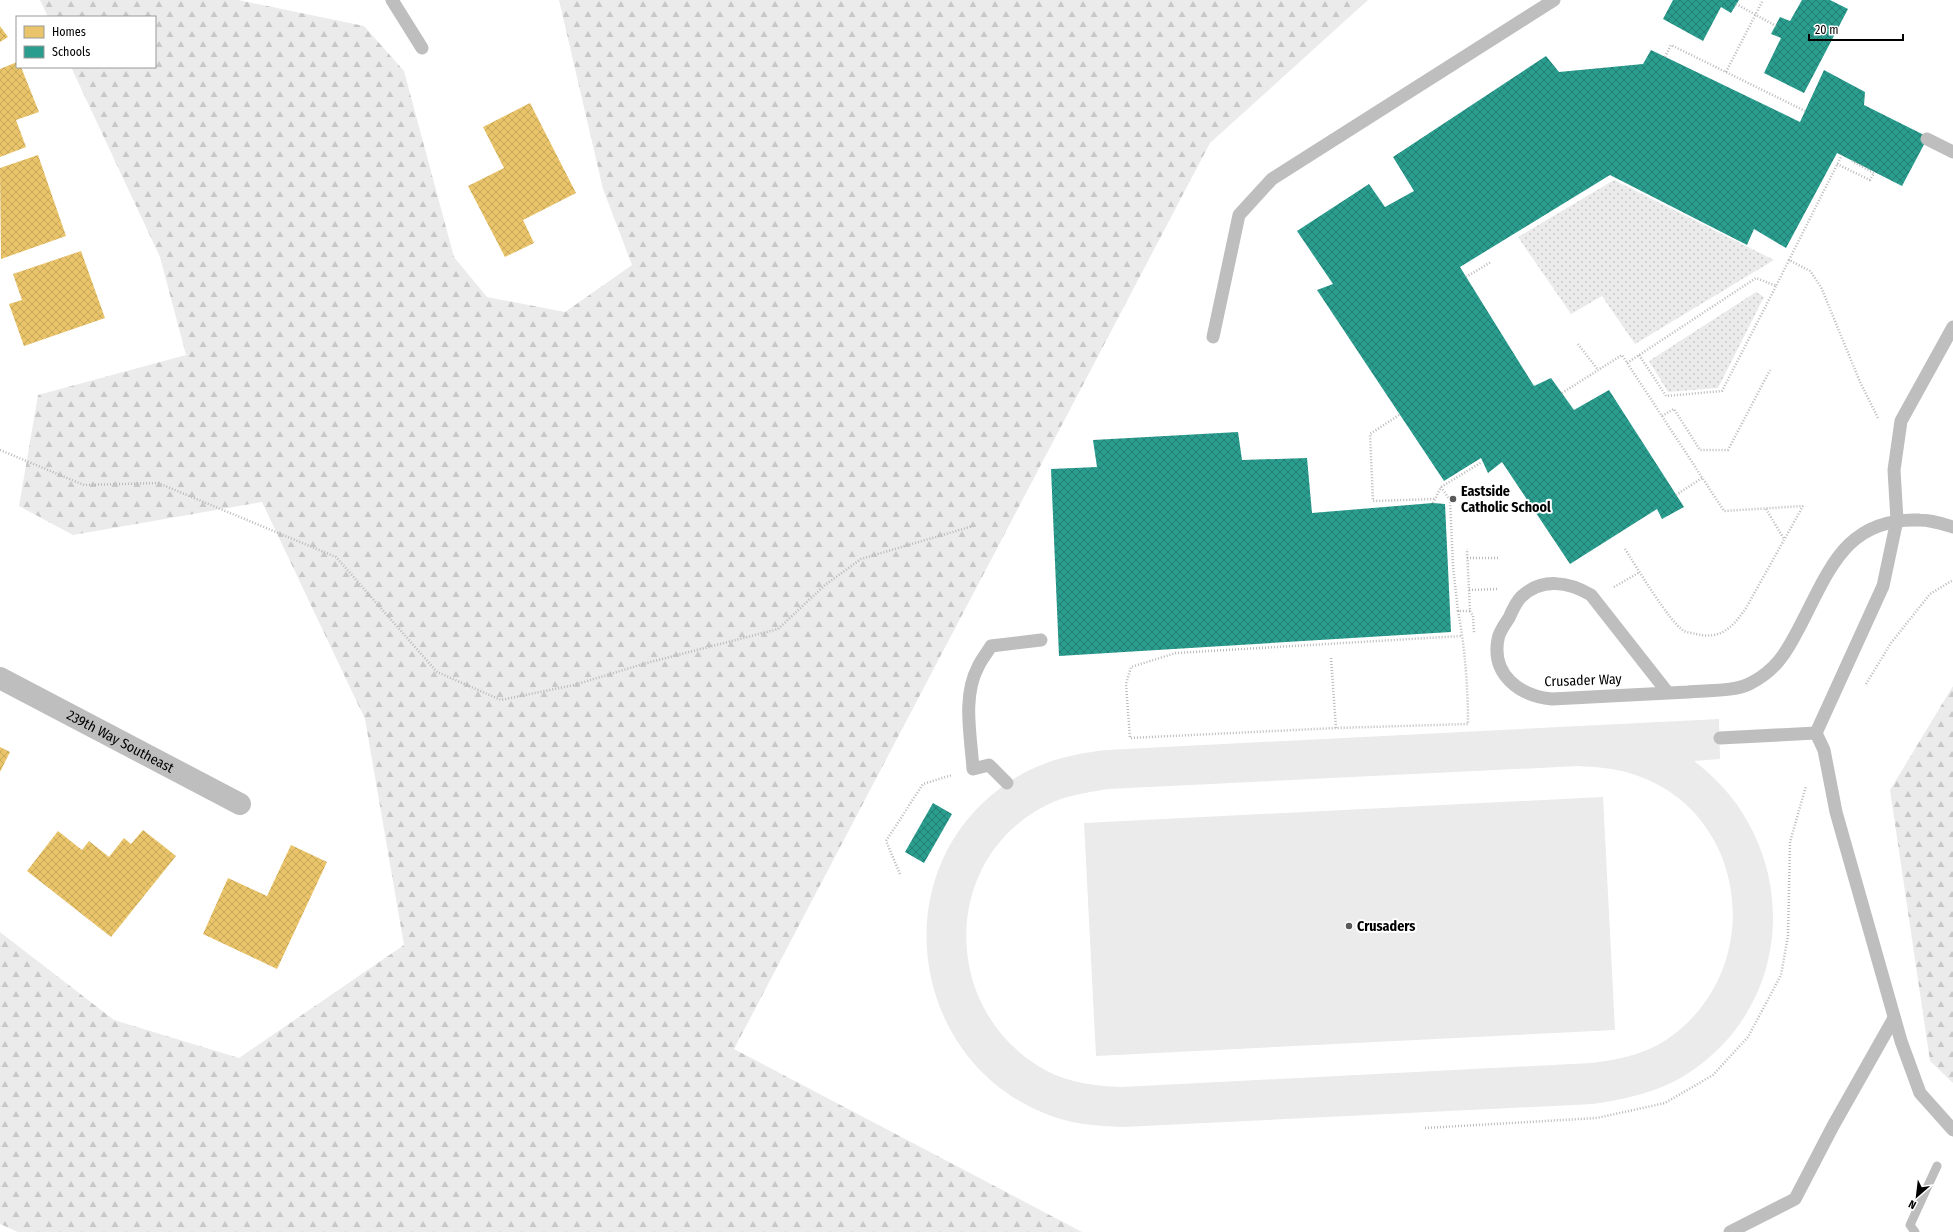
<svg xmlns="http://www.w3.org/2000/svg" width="1953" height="1232" font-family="'Fira Sans Condensed',sans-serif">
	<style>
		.grass { fill: url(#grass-dots) }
		.forest { fill: url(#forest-firs) }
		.garden { fill: #ebebeb; fill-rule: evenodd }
		.homes { fill: url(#homes-cross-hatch) }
		.schools { fill: url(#schools-cross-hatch) }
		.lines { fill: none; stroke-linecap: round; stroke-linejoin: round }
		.stream { stroke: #bdbdbd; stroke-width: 9 }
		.path { stroke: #b9b9b9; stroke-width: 2.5; stroke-dasharray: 1 2; stroke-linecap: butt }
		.lane { stroke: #bebebe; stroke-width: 13 }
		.street { stroke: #bebebe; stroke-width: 22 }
		.poi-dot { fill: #595959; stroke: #fff; stroke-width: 1.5 }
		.labels { text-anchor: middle; stroke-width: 4; stroke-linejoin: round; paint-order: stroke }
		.poi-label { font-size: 14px; font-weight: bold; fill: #000; stroke: #fff; text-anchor: start }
		.street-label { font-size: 14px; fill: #000; stroke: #fff }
	</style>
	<defs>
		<pattern id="grass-dots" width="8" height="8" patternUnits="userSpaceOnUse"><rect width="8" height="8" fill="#ebebeb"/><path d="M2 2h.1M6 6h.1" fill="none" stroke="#c8c8c8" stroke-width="1.8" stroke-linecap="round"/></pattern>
		<pattern id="forest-firs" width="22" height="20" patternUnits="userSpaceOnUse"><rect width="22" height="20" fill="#ebebeb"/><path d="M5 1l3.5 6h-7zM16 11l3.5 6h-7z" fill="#c8c8c8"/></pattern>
		<pattern id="homes-cross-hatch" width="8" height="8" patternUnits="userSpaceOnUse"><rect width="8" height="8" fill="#e9c46a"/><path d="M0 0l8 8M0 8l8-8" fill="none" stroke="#c6a75a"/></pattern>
		<pattern id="schools-cross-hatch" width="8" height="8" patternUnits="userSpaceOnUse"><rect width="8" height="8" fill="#2a9d8f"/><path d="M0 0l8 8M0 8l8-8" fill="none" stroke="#227e72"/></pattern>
	</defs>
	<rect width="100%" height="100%" fill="#fff"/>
	<!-- grass -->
	<g class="grass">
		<path d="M1614,180L1774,260L1635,344L1602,296L1571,314L1518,237Z"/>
		<path d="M1756,292L1764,297L1718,388L1668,392L1649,361Z"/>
	</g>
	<!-- forest -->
	<g class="forest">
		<path d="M40,0H238L364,26L404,71L454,257L487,297L565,312L632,265L603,189L559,0H1368L1210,143L734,1049L1082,1232H18L0,1224V932L114,1020L239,1058L404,945L365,719L262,502L73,535L19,506L38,395L186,355L160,257L71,67H155V17H48Z"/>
		<path d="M1953,686V1083L1930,1061L1890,790Z"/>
	</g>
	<!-- garden -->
	<g class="garden">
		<path d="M1719,719L1720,759L1694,761C1800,840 1801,1001 1687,1074C1659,1092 1626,1099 1593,1104L1123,1127C1101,1126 1079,1125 1057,1118C908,1069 878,866 1012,780C1041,761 1072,754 1106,750ZM1578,766C1595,767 1612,768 1629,773C1750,808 1769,971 1666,1040C1643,1055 1617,1060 1591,1063L1121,1087C1095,1086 1069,1083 1045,1070C936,1009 940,848 1058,800C1074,794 1091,792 1108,789Z"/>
		<path d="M1603,797L1615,1030L1096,1056L1084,823Z"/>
	</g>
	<!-- homes -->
	<g class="homes">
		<path d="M0,26L8,37L0,42Z"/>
		<path d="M17,62V67H21L39,112L16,120L26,147L0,157V69Z"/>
		<path d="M530,103L576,193L523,220L534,243L505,257L468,186L504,168L483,127Z"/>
		<path d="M38,155L66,236L1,259L0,168Z"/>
		<path d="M81,251L105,318L24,346L9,304L22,300L13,274Z"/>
		<path d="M0,747L10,752L0,772Z"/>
		<path d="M143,830L176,856L111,937L27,871L58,831L82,850L89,841L109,857L124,838L131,844Z"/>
		<path d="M291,845L327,862L277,969L203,934L228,878L267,896Z"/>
	</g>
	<!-- schools -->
	<g class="schools">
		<path d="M1673,0H1739L1731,13L1721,7L1703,41L1663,19Z"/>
		<path d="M1802,0H1830L1848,9L1804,93L1764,73L1781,38L1771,34L1780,17L1790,21Z"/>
		<path d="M1651,50L1800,122L1824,70L1865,92L1864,105L1928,137L1902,186L1837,153L1786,248L1754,229L1747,245L1610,175L1460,267L1534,386L1551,378L1574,410L1609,390L1684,507L1662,519L1657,509L1570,564L1502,462L1488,473L1481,458L1444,481L1317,290L1333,284L1297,231L1369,184L1385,207L1414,191L1393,157L1546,56L1559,72L1643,64Z"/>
		<path d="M1238,432L1242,460L1307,458L1312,513L1433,503L1445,504L1451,632L1059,656L1051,469L1097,467L1093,440Z"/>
		<path d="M933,803L952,814L924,863L905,852Z"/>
	</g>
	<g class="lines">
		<!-- stream -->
		<path class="stream" d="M1915,1232L1910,1225L1937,1166"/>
		<!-- path -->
		<g class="path">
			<path d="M1736,4L1776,26"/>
			<path d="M1665,57L1671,45L1805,111"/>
			<path d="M1726,72L1763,0"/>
			<path d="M1837,164L1870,180L1874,173L1852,161"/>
			<path d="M1789,260L1842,155"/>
			<path d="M1466,277L1491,262"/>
			<path d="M1578,344L1598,370"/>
			<path d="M1639,355L1666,396L1722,391L1776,286"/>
			<path d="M1627,363L1756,278L1776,286L1789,260L1810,271L1821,287L1860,382L1878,418"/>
			<path d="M1562,393L1622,355L1724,511L1803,506"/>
			<path d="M1399,415L1370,434L1373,501L1435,499"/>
			<path d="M1662,416L1674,409L1700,450H1728L1770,370"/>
			<path d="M0,450L84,485L158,483L336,557L437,672L501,700L574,685L643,664L778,629L825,585L861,559L973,526"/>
			<path d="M1441,487L1450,500L1453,566L1458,611H1470L1467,549"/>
			<path d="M1676,495L1702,478"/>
			<path d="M1433,503L1441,487L1482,462"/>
			<path d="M1766,509L1784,539"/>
			<path d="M1625,549C1636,566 1670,623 1684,631C1688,633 1693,633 1696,634C1721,640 1733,627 1746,608L1803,506"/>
			<path d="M1467,558H1498"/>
			<path d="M1614,587L1640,572"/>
			<path d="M1469,590L1498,589"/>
			<path d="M1458,611C1465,648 1468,687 1468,724L1336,728L1130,738L1126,684L1131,667L1176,653L1461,636"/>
			<path d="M1470,611L1473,616L1474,633"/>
			<path d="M1331,658L1336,728"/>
			<path d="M1866,684L1891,643L1930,594L1953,580"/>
			<path d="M900,874L886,841L923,784L952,775"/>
			<path d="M1425,1128L1597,1118L1665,1103L1713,1075L1748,1037L1781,975L1788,936L1790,842L1806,786"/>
		</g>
		<!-- lane -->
		<g class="lane">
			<path d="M392,0L422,48"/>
			<path d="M1927,139L1953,152"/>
			<path d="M1953,327L1901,421L1894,470L1897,520L1883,586L1816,733L1824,750L1836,812L1901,1041L1920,1093L1953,1130"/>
			<path d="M1213,337L1239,215L1272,179L1554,0"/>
			<path d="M1668,693L1591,595C1569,582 1542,577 1521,597C1516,602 1512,611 1509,618C1505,624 1499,632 1498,639C1491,675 1520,696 1552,699C1597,697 1642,694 1688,692C1706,690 1735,692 1751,683C1776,670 1786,653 1799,628C1829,571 1845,517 1920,520C1931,520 1943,524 1953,527"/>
			<path d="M1720,738L1816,733"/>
			<path d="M1007,783L989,765L973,769C971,737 962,697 978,667C981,660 987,653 991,646L1041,640"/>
			<path d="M1730,1232L1795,1199L1833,1126L1894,1018"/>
		</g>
		<!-- street -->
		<path class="street" id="s1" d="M0,678L240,804"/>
	</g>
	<!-- markers -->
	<g class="poi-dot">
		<circle cx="1453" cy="499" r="4"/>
		<circle cx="1349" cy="926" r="4"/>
	</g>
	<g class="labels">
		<!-- poi labels -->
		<g class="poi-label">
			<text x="1461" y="496">Eastside<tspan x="1461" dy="16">Catholic School</tspan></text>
			<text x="1357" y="931">Crusaders</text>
		</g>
		<!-- street labels -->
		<g class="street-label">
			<text transform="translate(1583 680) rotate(-2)" y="5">Crusader Way</text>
			<text dy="5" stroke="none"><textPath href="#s1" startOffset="136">239th Way Southeast</textPath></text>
		</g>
	</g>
	<!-- legend -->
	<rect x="16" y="16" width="140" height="52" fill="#ffffff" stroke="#999999"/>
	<rect x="24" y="26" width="20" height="12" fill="#e9c46a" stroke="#999999"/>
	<text x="52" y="36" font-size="12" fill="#000000">Homes</text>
	<rect x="24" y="46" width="20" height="12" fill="#2a9d8f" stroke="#999999"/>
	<text x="52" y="56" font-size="12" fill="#000000">Schools</text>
	<!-- north arrow -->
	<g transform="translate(1917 1196) rotate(208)" stroke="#ffffff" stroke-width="3" paint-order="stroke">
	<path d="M0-3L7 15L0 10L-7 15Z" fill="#000000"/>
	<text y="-6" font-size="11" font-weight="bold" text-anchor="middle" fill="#000000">N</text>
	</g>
	<!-- scale -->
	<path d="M1809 34v6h94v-6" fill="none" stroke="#000000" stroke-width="2"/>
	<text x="1815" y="34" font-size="12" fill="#000000" stroke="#ffffff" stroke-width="3" paint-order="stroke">20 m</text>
</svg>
